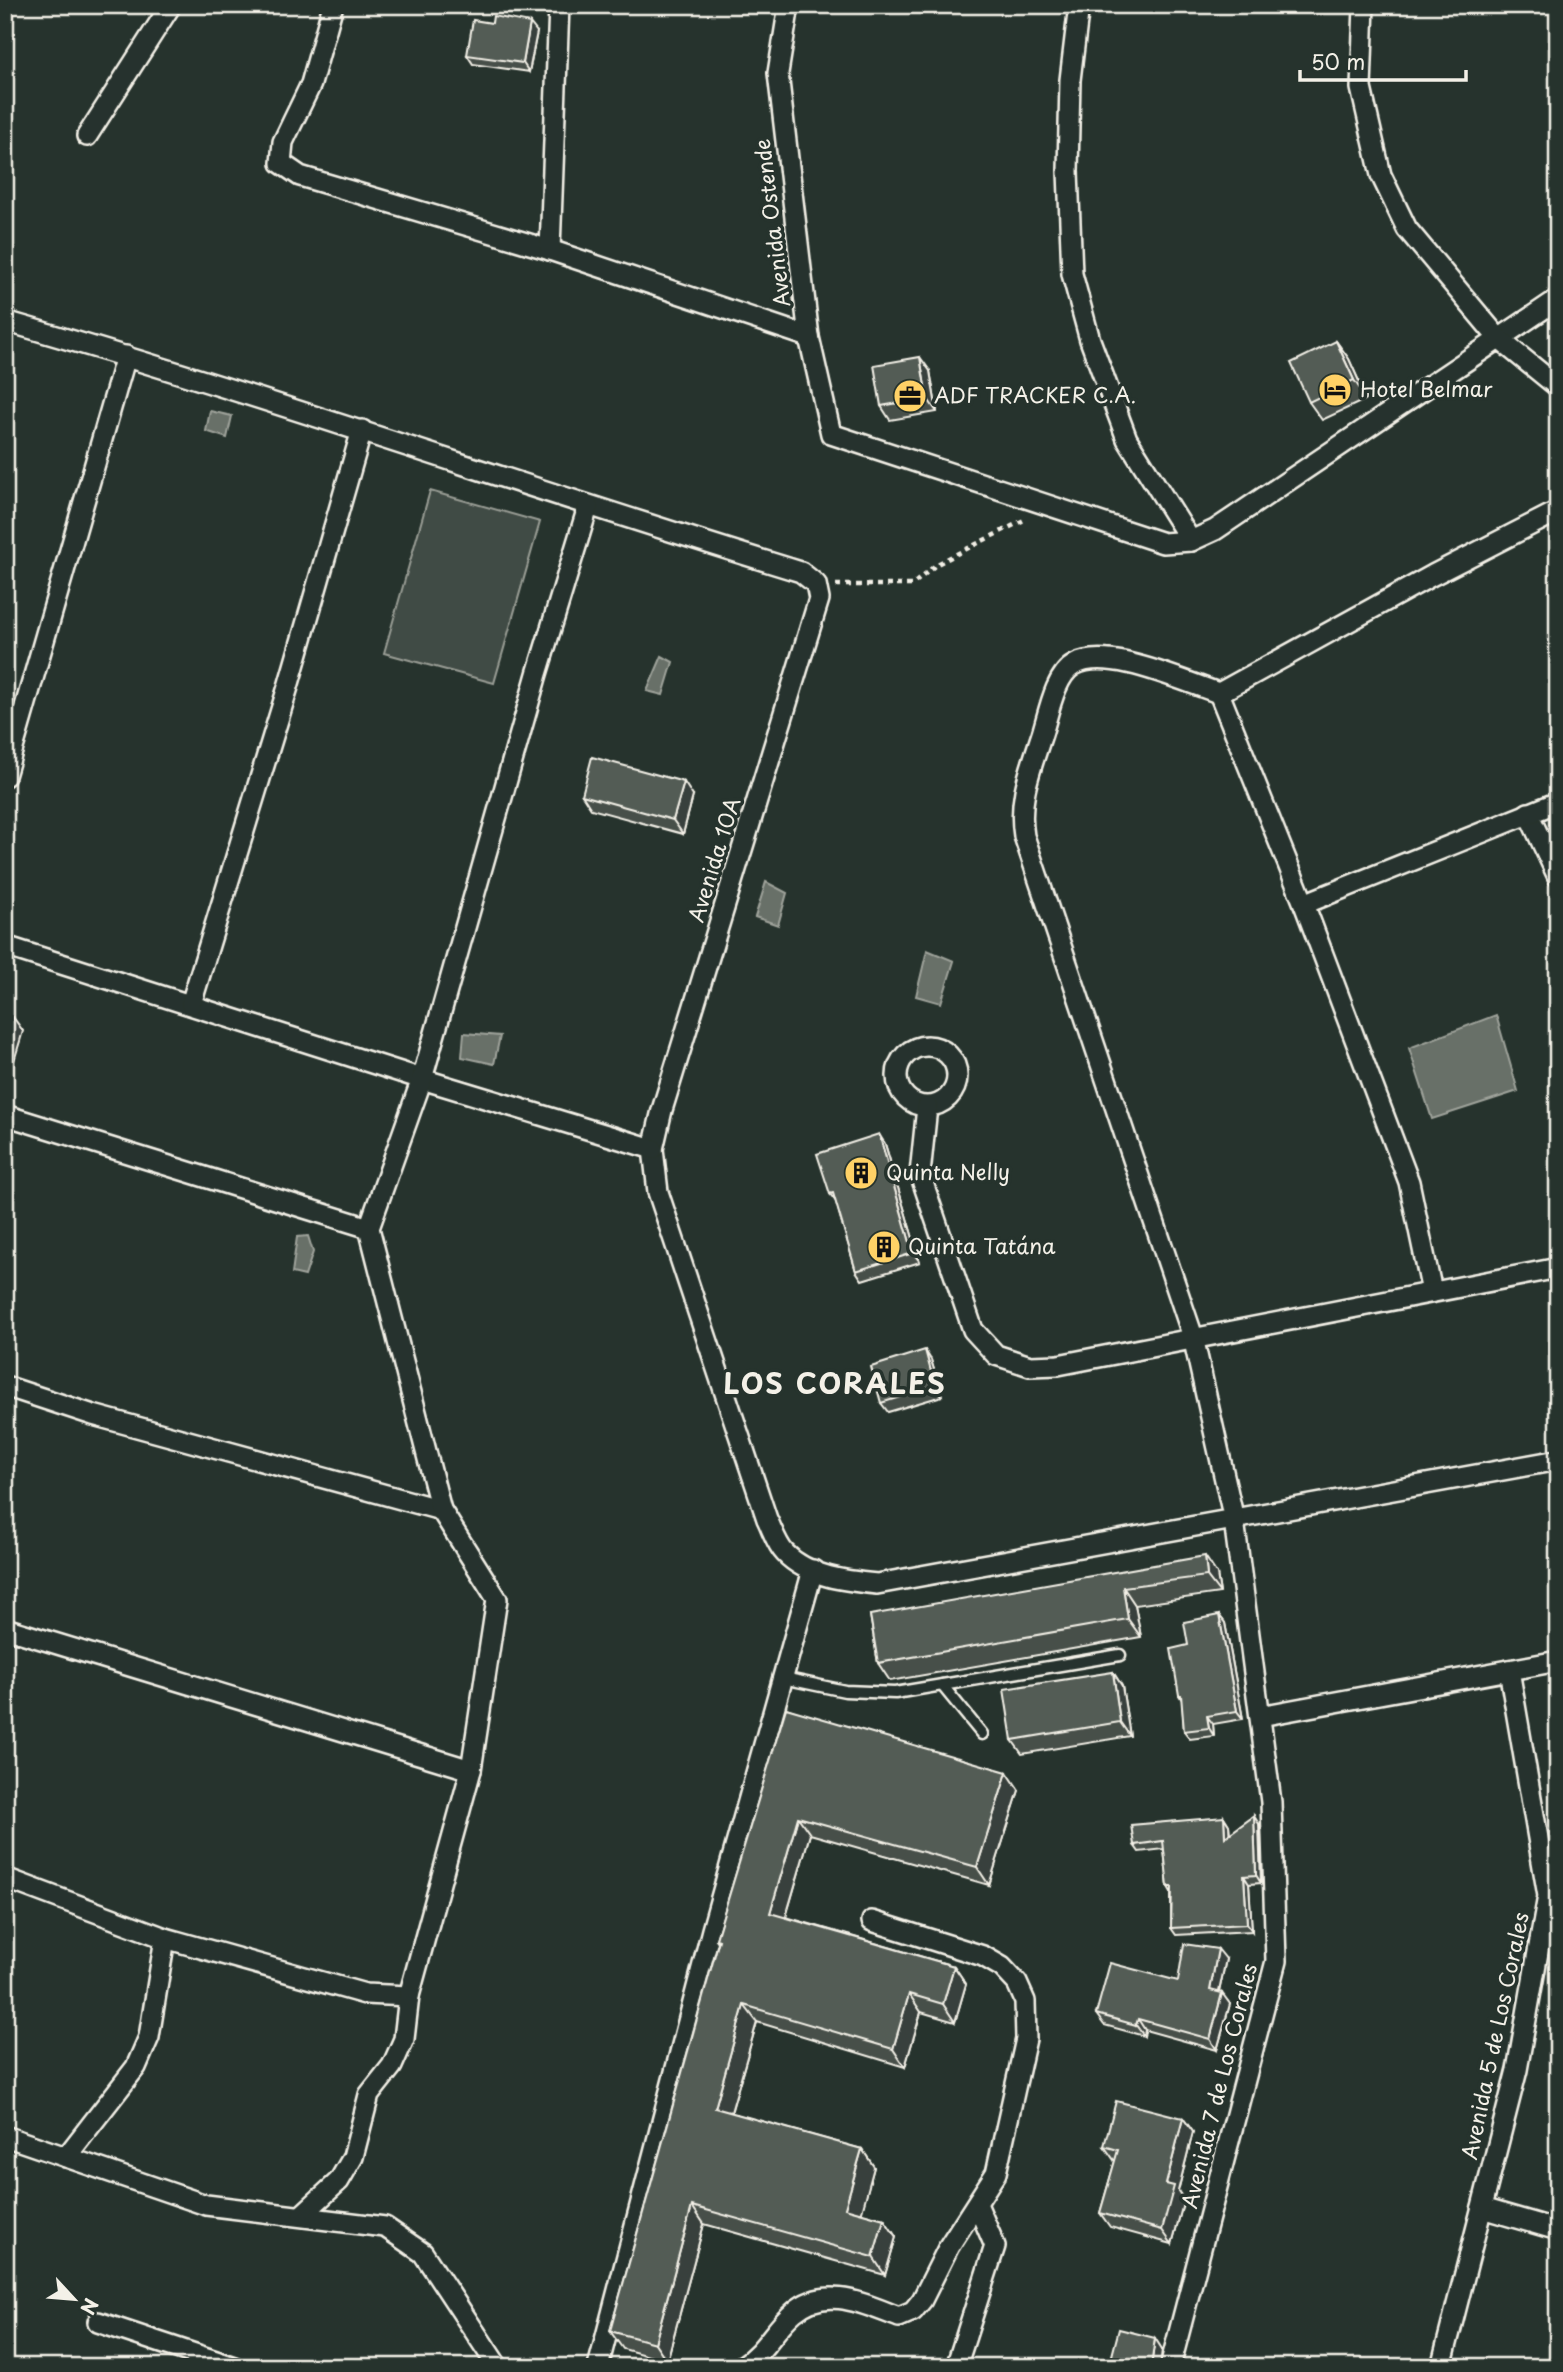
<svg xmlns="http://www.w3.org/2000/svg" width="1563" height="2372" font-family="'Playpen Sans',sans-serif">
	<style>
		.green { fill: #414b45; stroke: #9a9e96; stroke-width: 2 }
		.water { fill: #676f68; stroke: #9fa39b; stroke-width: 2 }
		.lines { fill: none; stroke-linecap: round; stroke-linejoin: round }
		.lane-casing { stroke: #f4f1e8; stroke-width: 15 }
		.street-casing { stroke: #f4f1e8; stroke-width: 24 }
		.path { stroke: #f4f1e8; stroke-width: 4.5; stroke-dasharray: 5 5; stroke-linecap: butt }
		.lane { stroke: #26332d; stroke-width: 10 }
		.street { stroke: #26332d; stroke-width: 19 }
		.wall { fill: #474f49; stroke: #f4f1e8; stroke-width: 2 }
		.shaded-wall { fill: #39403c; stroke: #f4f1e8; stroke-width: 2 }
		.building { fill: #525c55; stroke: #f4f1e8; stroke-width: 2 }
		.labels { text-anchor: middle; stroke-width: 7; stroke-linejoin: round; paint-order: stroke }
		.street-label { font-size: 21px; fill: #f4f1e8; stroke: #26332d }
		.poi-label { font-size: 21px; fill: #f4f1e8; stroke: #26332d; text-anchor: start }
		.district-label { font-size: 28px; font-weight: bold; letter-spacing: 2px; fill: #f4f1e8; stroke: #26332d }
	</style>
	<rect width="100%" height="100%" fill="#26332d"/>
	<filter id="ink" filterUnits="userSpaceOnUse"><feTurbulence type="fractalNoise" baseFrequency=".0143" numOctaves="2"/><feDisplacementMap in="SourceGraphic" scale="14" xChannelSelector="R" yChannelSelector="G"/><feConvolveMatrix kernelMatrix="1 2 1 2 8 2 1 2 1" color-interpolation-filters="sRGB"/></filter>
	<g filter="url(#ink)">
		<!-- green -->
		<path class="green" d="M430,491L540,522L494,683L384,653Z"/>
		<!-- water -->
		<g class="water">
			<path d="M210,411L232,416L227,438L206,431Z"/>
			<path d="M662,656L673,662L663,695L647,691Z"/>
			<path d="M766,882L787,893L778,925L755,917Z"/>
			<path d="M927,950L954,961L941,1003L916,996Z"/>
			<path d="M1496,1015L1518,1091L1432,1119L1409,1048Z"/>
			<path d="M464,1033L500,1036L494,1064L462,1057Z"/>
			<path d="M308,1236L313,1252L305,1276L292,1273L297,1237Z"/>
		</g>
		<g class="lines">
			<defs>
				<g id="lane">
					<path d="M783,1678L845,1691L895,1693L1120,1655"/>
					<path d="M942,1685L982,1734"/>
				</g>
				<g id="street">
					<path d="M333,5L311,84L283,142L281,163L300,176L550,250L809,337"/>
					<path d="M789,5L778,73L809,337L831,434L1163,543L1191,541L1215,530L1558,299"/>
					<path d="M1079,5L1070,80L1068,171L1072,274L1090,340L1127,439L1191,541"/>
					<path d="M1364,5L1361,88L1381,175L1407,229L1499,339L1558,387"/>
					<path d="M87,136L171,5"/>
					<path d="M550,250L559,5"/>
					<path d="M5,321C273,398 535,491 801,572L816,584L819,599L662,1110L653,1149L658,1192L767,1519C772,1529 777,1545 785,1553C808,1577 847,1581 877,1584L1558,1460"/>
					<path d="M1219,693L1304,904L1409,1182L1432,1292"/>
					<path d="M5,776L126,356"/>
					<path d="M1528,813L1558,877"/>
					<path d="M1304,904L1558,802"/>
					<path d="M5,946L422,1079L653,1149"/>
					<path d="M191,1004L288,687L362,430"/>
					<circle cx="927" cy="1076" r="30"/>
					<path d="M927,1107L920,1174L973,1330L996,1355L1030,1366L1058,1365L1558,1268"/>
					<path d="M5,1115L369,1228"/>
					<path d="M5,1386L93,1415L441,1510"/>
					<path d="M5,1628L471,1770"/>
					<path d="M1260,1716L1558,1661"/>
					<path d="M5,1878L165,1938L365,1994L409,1996L471,1770L497,1599L441,1510L369,1228L422,1079L537,674L588,507"/>
					<path d="M5,2136L206,2205L385,2227L423,2253L498,2367"/>
					<path d="M66,2157L136,2067L149,2037L165,1938"/>
					<path d="M1482,2208L1558,2230"/>
					<path d="M302,2215L339,2181L353,2157L369,2095L392,2066L404,2039L409,1996"/>
					<path d="M98,2322L234,2367"/>
					<path d="M598,2367L712,1930L813,1570"/>
					<path d="M741,2367C767,2350 773,2330 794,2312C826,2284 866,2305 899,2317L913,2311L922,2300L949,2246L996,2173L1026,2039L1025,2001L1017,1983L1002,1967L983,1956L872,1921"/>
					<path d="M956,2367L995,2246L977,2204"/>
					<path d="M1170,2367L1276,1961L1271,1802L1234,1520L1193,1337L1024,836C1018,800 1030,771 1041,737C1048,717 1054,676 1074,665C1108,646 1184,682 1219,693L1433,575L1558,511"/>
					<path d="M1441,2367L1517,2070L1548,1896L1509,1670"/>
				</g>
			</defs>
			<!-- lane casing -->
			<use href="#lane" class="lane-casing"/>
			<!-- street casing -->
			<use href="#street" class="street-casing"/>
			<!-- path -->
			<path class="path" d="M836,585H912L937,564L1026,519"/>
			<!-- lane -->
			<use href="#lane" class="lane"/>
			<!-- street -->
			<use href="#street" class="street"/>
		</g>
		<!-- wall -->
		<g class="wall">
			<path d="M537,32L529,72L473,64L467,55Z"/>
			<path d="M1336,341L1349,359L1367,399L1322,420L1309,402Z"/>
			<path d="M930,371L937,412L890,420L881,406Z"/>
			<path d="M582,795L693,796L683,834L591,809Z"/>
			<path d="M885,1144L920,1262L862,1280L856,1271L836,1202L830,1194Z"/>
			<path d="M931,1360L942,1396L888,1412L881,1403Z"/>
			<path d="M1217,1574L1220,1593L1135,1605L1141,1637L890,1681L878,1663L870,1615Z"/>
			<path d="M1219,1615L1225,1623L1243,1719L1213,1724L1214,1736L1190,1739L1184,1731L1182,1700L1179,1695L1188,1645Z"/>
			<path d="M1113,1672L1122,1686L1130,1736L1022,1754L1012,1740Z"/>
			<path d="M786,1708L1019,1790L989,1885L810,1834L786,1917L954,1966L966,1984L955,2022L921,2012L905,2067L757,2022L731,2113L862,2149L874,2167L861,2213L884,2219L896,2237L885,2275L704,2224L667,2361L623,2349L610,2331L718,1942L716,1939Z"/>
			<path d="M1224,1817L1229,1825L1230,1834L1259,1824L1261,1883L1249,1884L1252,1931L1176,1935L1171,1928V1892L1168,1887L1164,1849L1139,1852L1134,1845Z"/>
			<path d="M1226,1959L1219,1992L1230,2004L1217,2050L1145,2030L1144,2036L1104,2025L1096,2014L1178,1981Z"/>
			<path d="M1183,2118L1193,2132L1178,2191L1184,2200L1172,2244L1110,2227L1100,2213L1115,2161L1114,2160L1104,2146Z"/>
		</g>
		<!-- shaded-wall -->
		<g class="shaded-wall">
			<path d="M530,23L537,32L529,72L523,63Z"/>
			<path d="M1336,341L1349,359L1367,399L1354,380Z"/>
			<path d="M920,357L930,371L937,412L927,398Z"/>
			<path d="M684,782L693,796L683,834L673,820Z"/>
			<path d="M13,1017L23,1031L5,1091V1044Z"/>
			<path d="M879,1134L885,1144L920,1262L913,1253Z"/>
			<path d="M925,1350L931,1360L942,1396L935,1386Z"/>
			<path d="M1205,1556L1217,1574L1220,1593L1207,1576Z"/>
			<path d="M1123,1587L1135,1605L1141,1637L1128,1619Z"/>
			<path d="M1219,1615L1225,1623L1243,1719L1237,1711Z"/>
			<path d="M1113,1672L1122,1686L1130,1736L1120,1722Z"/>
			<path d="M1207,1716L1213,1724L1214,1736L1209,1728Z"/>
			<path d="M1007,1772L1019,1790L989,1885L977,1867Z"/>
			<path d="M1254,1816L1259,1824L1261,1883L1256,1875Z"/>
			<path d="M798,1817L810,1834L782,1930L770,1913Z"/>
			<path d="M1224,1817L1229,1825L1230,1844L1225,1837Z"/>
			<path d="M1244,1876L1249,1884L1252,1931L1247,1924Z"/>
			<path d="M1218,1949L1226,1959L1217,2001L1210,1990Z"/>
			<path d="M954,1966L966,1984L955,2022L943,2004Z"/>
			<path d="M1222,1993L1230,2004L1217,2050L1210,2039Z"/>
			<path d="M909,1994L921,2012L905,2067L893,2049Z"/>
			<path d="M744,2005L757,2022L727,2126L715,2108Z"/>
			<path d="M1138,2019L1145,2030L1144,2036L1136,2025Z"/>
			<path d="M1183,2118L1193,2132L1178,2191L1184,2200L1172,2244L1162,2230L1166,2184Z"/>
			<path d="M862,2149L874,2167L858,2226L845,2208Z"/>
			<path d="M692,2206L704,2224L667,2361L655,2343Z"/>
			<path d="M884,2219L896,2237L885,2275L873,2257Z"/>
			<path d="M1155,2338L1162,2349L1160,2367H1151Z"/>
		</g>
		<!-- building -->
		<g class="building">
			<path d="M493,16L530,23L523,63L467,55L473,20L492,23Z"/>
			<path d="M1336,341L1354,380L1309,402L1291,363Z"/>
			<path d="M920,357L927,398L881,406L874,365Z"/>
			<path d="M1558,530V543L1554,531Z"/>
			<path d="M592,757L684,782L673,820L582,795Z"/>
			<path d="M5,1015L13,1017L5,1044Z"/>
			<path d="M879,1134L913,1253L856,1271L833,1193L830,1194L817,1154Z"/>
			<path d="M925,1350L935,1386L881,1403L871,1367Z"/>
			<path d="M1205,1556L1207,1576L1123,1587L1128,1619L878,1663L870,1615Z"/>
			<path d="M1219,1615L1237,1711L1207,1716L1209,1728L1184,1731L1181,1695H1179L1171,1649L1188,1645L1184,1622Z"/>
			<path d="M1113,1672L1120,1722L1012,1740L1004,1689Z"/>
			<path d="M786,1708L1007,1772L977,1867L798,1817L770,1913L954,1966L943,2004L909,1994L893,2049L744,2005L715,2108L862,2149L845,2208L884,2219L873,2257L692,2206L655,2343L610,2331L719,1940L716,1939Z"/>
			<path d="M1254,1816L1256,1875L1244,1876L1247,1924L1171,1928L1172,1887H1168L1163,1841L1134,1845L1131,1825L1224,1817L1225,1837Z"/>
			<path d="M1184,1944L1218,1949L1210,1990L1222,1993L1210,2039L1138,2019L1136,2025L1096,2014L1110,1963L1178,1981Z"/>
			<path d="M1116,2101L1183,2118L1166,2184L1174,2186L1162,2230L1100,2213L1118,2150L1104,2146Z"/>
			<path d="M1119,2329L1155,2338L1151,2367H1109Z"/>
		</g>
	</g>
	<!-- icons -->
	<defs>
		<symbol id="hotel-disc" viewBox="-11 -11 22 22"><circle r="9.5" fill="#ffd166" stroke="#26332d"/><path d="M-6-4.5h1.5V1H6V5H4.5V3h-9V5H-6ZM-4 0a1.8 1.8 0 1 1 3.6 0ZM.5 0V-2.5h3Q6-2.5 6 0Z" fill="#111"/></symbol>
		<symbol id="office-disc" viewBox="-11 -11 22 22"><circle r="9.5" fill="#ffd166" stroke="#26332d"/><path d="M-6-3h4V-5.5h4V-3h4V5H-6ZM-1-4.5V-3h2v-1.5ZM-6 0V1H6V0Z" fill="#111"/></symbol>
		<symbol id="building-disc" viewBox="-11 -11 22 22"><circle r="9.5" fill="#ffd166" stroke="#26332d"/><path d="M-4-6H4V6H1V3H-1V6H-4ZM-2.5-4.3h1.7v1.8h-1.7ZM.8-4.3h1.7v1.8H.8ZM-2.5-1h1.7V.8h-1.7ZM.8-1h1.7V.8H.8Z" fill="#111"/></symbol>
	</defs>
	<g fill-rule="evenodd">
		<use href="#hotel-disc" x="1316" y="371" width="38" height="38"/>
		<use href="#office-disc" x="891" y="377" width="38" height="38"/>
		<use href="#building-disc" x="842" y="1154" width="38" height="38"/>
		<use href="#building-disc" x="865" y="1228" width="38" height="38"/>
	</g>
	<g class="labels">
		<!-- street labels -->
		<g class="street-label">
			<text transform="translate(773 223) rotate(-97)" y="7">Avenida Ostende</text>
			<text transform="translate(715 860) rotate(-73)" y="7">Avenida 10A</text>
			<text transform="translate(1496 2036) rotate(-78)" y="7">Avenida 5 de Los Corales</text>
			<text transform="translate(1220 2086) rotate(-76)" y="7">Avenida 7 de Los Corales</text>
		</g>
		<!-- poi labels -->
		<g class="poi-label">
			<text x="1360" y="397">Hotel Belmar</text>
			<text x="934" y="403">ADF TRACKER C.A.</text>
			<text x="886" y="1180">Quinta Nelly</text>
			<text x="908" y="1254">Quinta Tatána</text>
		</g>
		<!-- district labels -->
		<g class="district-label">
			<text x="835" y="1394">LOS CORALES</text>
		</g>
	</g>
	<!-- margin -->
	<rect width="1563" height="2372" fill="none" stroke="#26332d" stroke-width="28"/>
	<rect x="14" y="14" width="1535" height="2344" fill="none" stroke="#f4f1e8" stroke-width="2.5" filter="url(#ink)"/>
	<!-- north arrow -->
	<g transform="translate(74 2299) rotate(116)" stroke="#26332d" stroke-width="5" paint-order="stroke">
	<path d="M0-5L12 26L0 18L-12 26Z" fill="#f4f1e8"/>
	<text y="-10" font-size="19" font-weight="bold" text-anchor="middle" fill="#f4f1e8">N</text>
	</g>
	<!-- scale -->
	<path d="M1300 70v10h166v-10" fill="none" stroke="#f4f1e8" stroke-width="3.5"/>
	<text x="1311" y="70" font-size="21" fill="#f4f1e8" stroke="#26332d" stroke-width="5" paint-order="stroke">50 m</text>
</svg>
